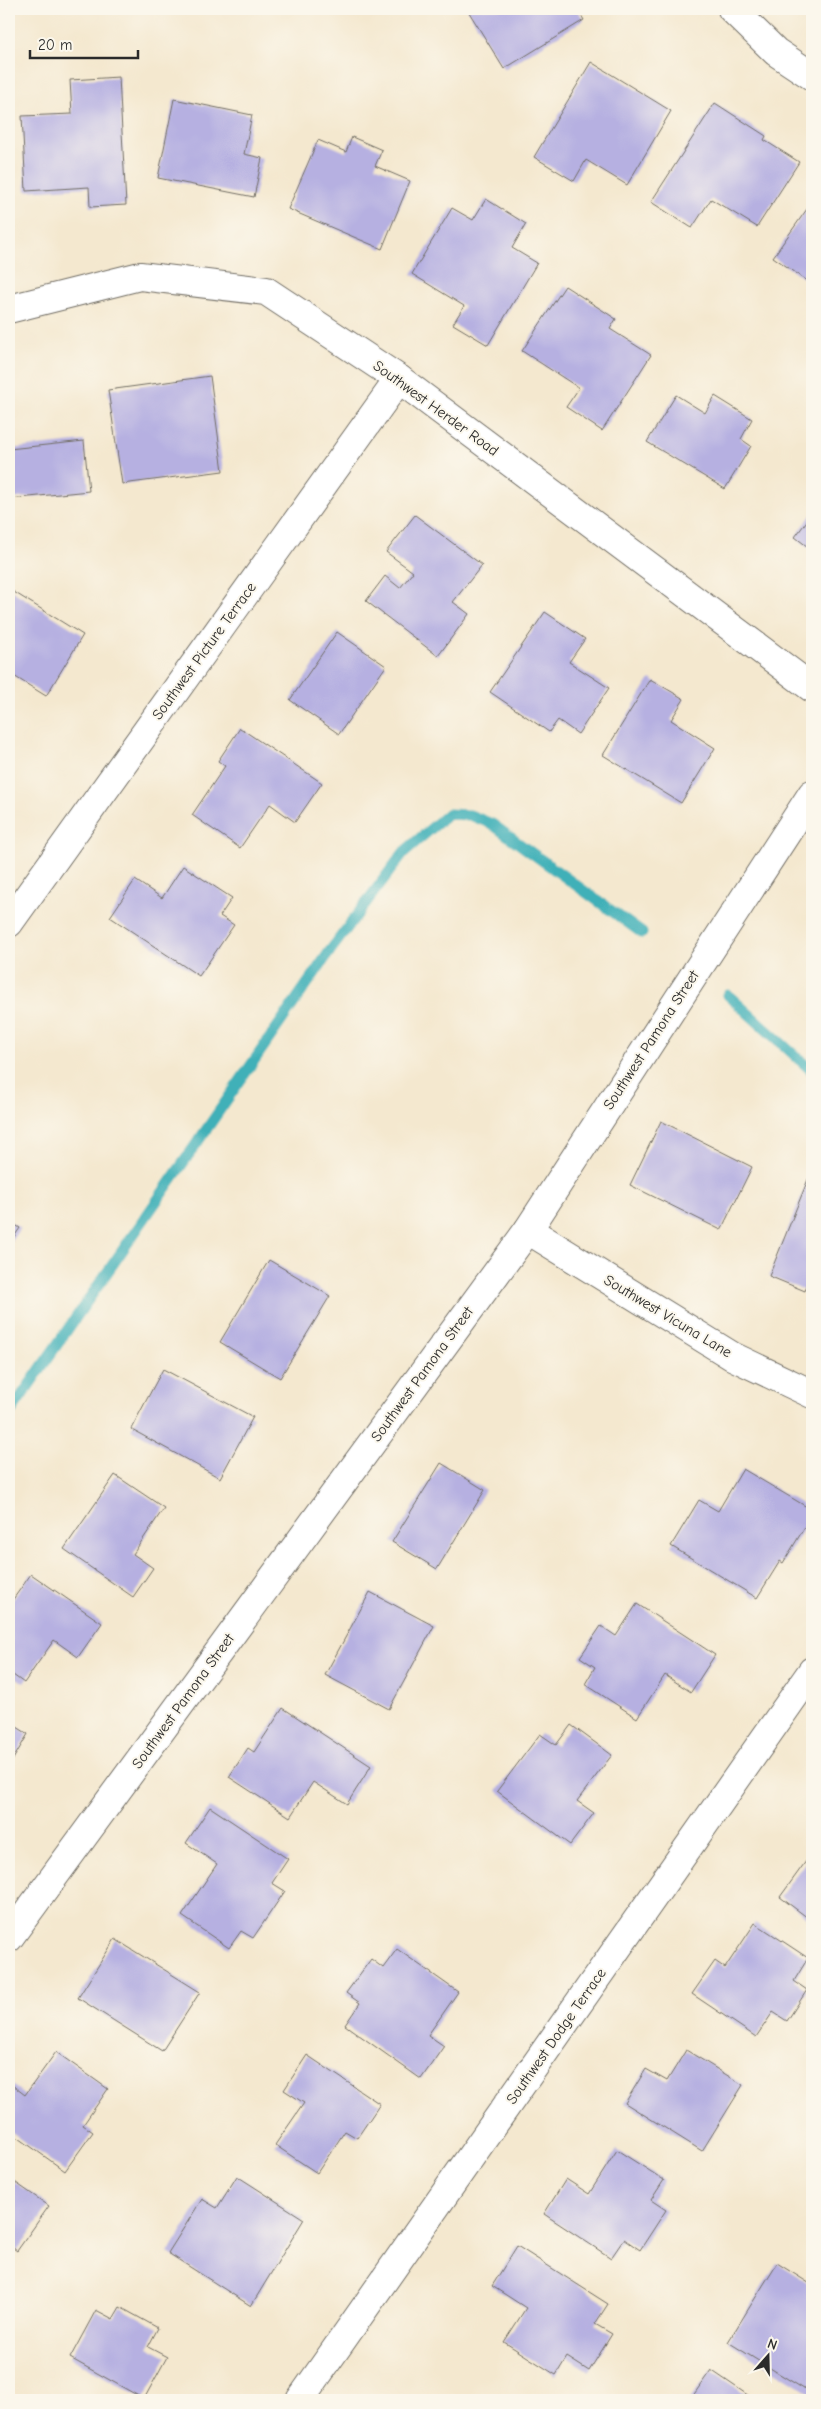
<svg xmlns="http://www.w3.org/2000/svg" width="821" height="2409" font-family="'Comic Neue',sans-serif">
	<style>
		.lines { fill: none; stroke-linecap: round; stroke-linejoin: round }
		.stream { stroke: #3fb0b8; stroke-width: 11 }
		.building { fill: #b6b0e1 }
		.minor-casing { stroke: #716d64; stroke-width: 30 }
		.minor { stroke: #fff; stroke-width: 28 }
		.labels { text-anchor: middle; stroke-width: 4; stroke-linejoin: round; paint-order: stroke }
		.street-label { font-size: 15px; fill: #2b2b2b; stroke: #fbf7ec }
	</style>
	<rect width="100%" height="100%" fill="#fbf7ec"/>
	<filter id="ink" filterUnits="userSpaceOnUse"><feTurbulence type="fractalNoise" baseFrequency=".02" numOctaves="2"/><feDisplacementMap in="SourceGraphic" scale="10" xChannelSelector="R" yChannelSelector="G"/><feConvolveMatrix kernelMatrix="1 2 1 2 8 2 1 2 1" color-interpolation-filters="sRGB"/></filter>
	<filter id="wash" filterUnits="userSpaceOnUse"><feTurbulence type="fractalNoise" baseFrequency=".0096" numOctaves="4" result="noise"/><feDisplacementMap in="SourceGraphic" scale="20" xChannelSelector="R" yChannelSelector="G"/><feGaussianBlur stdDeviation="1.12" result="paint"/><feColorMatrix in="noise" values="0 0 0 0 0 0 0 0 0 0 0 0 0 0 0 0 0 1.4 0 .05"/><feComposite in="paint" operator="in"/></filter>
	<g filter="url(#wash)">
		<rect width="100%" height="100%" fill="#f4e8cf"/>
		<g class="lines">
			<!-- stream -->
			<g class="stream">
				<path d="M728,995L812,1071"/>
				<path d="M9,1414L330,951L404,852L448,814L470,815L492,824L642,933"/>
			</g>
		</g>
		<g id="blocks">
			<!-- building -->
			<g class="building">
				<path d="M467,9H577L584,20L504,69Z"/>
				<path d="M591,62L671,111L627,185L586,160L574,181L534,157Z"/>
				<path d="M119,77L126,205L90,207L89,187L26,191L22,116L72,114L70,80Z"/>
				<path d="M174,99L252,115L244,154L262,158L254,197L158,178Z"/>
				<path d="M715,103L766,136L764,140L799,162L757,227L711,199L692,228L651,202Z"/>
				<path d="M352,137L382,150L375,166L410,181L382,249L288,209L318,140L346,152Z"/>
				<path d="M486,199L526,224L512,248L537,263L488,345L453,324L464,306L412,274L452,208L473,220Z"/>
				<path d="M812,202V284L773,257Z"/>
				<path d="M565,286L616,319L610,329L651,355L602,431L566,407L579,388L522,351Z"/>
				<path d="M210,376L223,471L122,484L108,390Z"/>
				<path d="M676,395L705,413L715,396L752,419L741,439L751,446L725,489L647,442Z"/>
				<path d="M84,441L89,491L9,499V449Z"/>
				<path d="M812,514V550L795,537Z"/>
				<path d="M415,515L482,565L453,602L469,614L438,656L366,601L385,576L400,588L413,572L386,552Z"/>
				<path d="M9,589L83,635L46,696L9,673Z"/>
				<path d="M545,612L585,639L569,662L609,688L578,734L558,720L549,732L490,692Z"/>
				<path d="M337,632L386,666L339,734L290,700Z"/>
				<path d="M650,679L684,699L671,720L715,748L681,803L603,755Z"/>
				<path d="M240,728L322,783L295,822L270,804L240,848L192,815L225,766L218,761Z"/>
				<path d="M183,866L232,898L220,916L234,925L199,976L110,917L135,880L162,898Z"/>
				<path d="M661,1121L752,1167L721,1230L630,1185Z"/>
				<path d="M809,1177L812,1178V1284L808,1282L805,1291L769,1276Z"/>
				<path d="M9,1221L20,1228L9,1244Z"/>
				<path d="M269,1260L330,1296L280,1378L220,1342Z"/>
				<path d="M163,1369L253,1417L220,1478L131,1429Z"/>
				<path d="M441,1463L485,1490L437,1569L392,1542Z"/>
				<path d="M743,1469L812,1510V1515L783,1563L780,1561L757,1598L671,1546L699,1500L718,1511Z"/>
				<path d="M115,1475L164,1508L133,1554L153,1568L133,1597L64,1549Z"/>
				<path d="M31,1574L102,1623L78,1657L54,1640L24,1683L9,1672V1605Z"/>
				<path d="M370,1592L434,1626L389,1709L325,1675Z"/>
				<path d="M637,1604L715,1655L691,1692L665,1675L637,1718L585,1684L595,1667L580,1657L601,1626L616,1636Z"/>
				<path d="M283,1708L371,1766L347,1804L313,1782L290,1817L229,1777L248,1748L254,1752Z"/>
				<path d="M9,1722L28,1734L9,1766Z"/>
				<path d="M571,1725L612,1755L577,1801L594,1813L570,1845L497,1791L540,1734L556,1745Z"/>
				<path d="M210,1807L288,1859L272,1883L285,1891L253,1938L241,1931L229,1948L182,1916L217,1864L186,1843Z"/>
				<path d="M812,1853V1921L780,1897Z"/>
				<path d="M755,1923L808,1958L794,1981L807,1990L787,2021L773,2012L756,2037L692,1994L715,1961L725,1968Z"/>
				<path d="M115,1939L200,1992L162,2051L78,1998Z"/>
				<path d="M397,1949L458,1992L428,2035L444,2046L421,2079L345,2025L360,2003L346,1993L371,1959L383,1968Z"/>
				<path d="M686,2050L743,2085L702,2151L625,2103L646,2069L667,2081Z"/>
				<path d="M56,2052L108,2089L83,2125L93,2132L65,2171L9,2131V2090L12,2085L25,2095Z"/>
				<path d="M307,2055L380,2104L357,2138L345,2131L317,2173L275,2145L304,2103L284,2090Z"/>
				<path d="M617,2150L664,2180L651,2200L666,2210L640,2250L624,2239L611,2258L544,2214L566,2179L589,2194Z"/>
				<path d="M237,2176L304,2219L251,2306L168,2253L202,2199L217,2208Z"/>
				<path d="M9,2178L49,2206L17,2251L9,2245Z"/>
				<path d="M517,2246L608,2304L595,2324L612,2334L589,2371L567,2357L556,2375L504,2342L526,2308L492,2286Z"/>
				<path d="M777,2263L812,2285V2394L728,2342Z"/>
				<path d="M120,2307L158,2328L148,2347L167,2357L144,2399L70,2358L96,2310L113,2319Z"/>
				<path d="M711,2370L755,2400H690Z"/>
			</g>
		</g>
	</g>
	<g filter="url(#ink)">
		<use href="#blocks" fill-opacity="0" stroke="#716d64" stroke-width="1"/>
		<g class="lines">
			<defs>
				<g id="minor">
					<path d="M732,9L776,52L812,76"/>
					<path d="M9,309L140,276L266,291L399,379L812,688"/>
					<path d="M9,923L399,379"/>
					<path d="M528,1230L732,1356L812,1394"/>
					<path d="M9,1938L528,1230L812,794"/>
					<path d="M300,2400L812,1671"/>
				</g>
			</defs>
			<!-- minor casing -->
			<use href="#minor" class="minor-casing"/>
			<!-- minor -->
			<use href="#minor" class="minor"/>
		</g>
	</g>
	<g class="labels">
		<!-- street labels -->
		<g class="street-label">
			<text transform="translate(436 408) rotate(36)" y="5">Southwest Herder Road</text>
			<text transform="translate(204 651) rotate(-54)" y="5">Southwest Picture Terrace</text>
			<text transform="translate(651 1040) rotate(-57)" y="5">Southwest Pamona Street</text>
			<text transform="translate(668 1316) rotate(31)" y="5">Southwest Vicuna Lane</text>
			<text transform="translate(422 1374) rotate(-54)" y="5">Southwest Pamona Street</text>
			<text transform="translate(183 1701) rotate(-54)" y="5">Southwest Pamona Street</text>
			<text transform="translate(556 2036) rotate(-55)" y="5">Southwest Dodge Terrace</text>
		</g>
	</g>
	<!-- margin -->
	<rect width="821" height="2409" fill="none" stroke="#fbf7ec" stroke-width="30"/>
	<!-- north arrow -->
	<g transform="translate(768 2356) rotate(20)" stroke="#fbf7ec" stroke-width="4" paint-order="stroke">
	<path d="M0-4L9 19L0 12L-9 19Z" fill="#2b2b2b"/>
	<text y="-8" font-size="14" font-weight="bold" text-anchor="middle" fill="#2b2b2b">N</text>
	</g>
	<!-- scale -->
	<path d="M30 50v8h108v-8" fill="none" stroke="#2b2b2b" stroke-width="2.5"/>
	<text x="38" y="50" font-size="15" fill="#2b2b2b" stroke="#fbf7ec" stroke-width="4" paint-order="stroke">20 m</text>
</svg>
